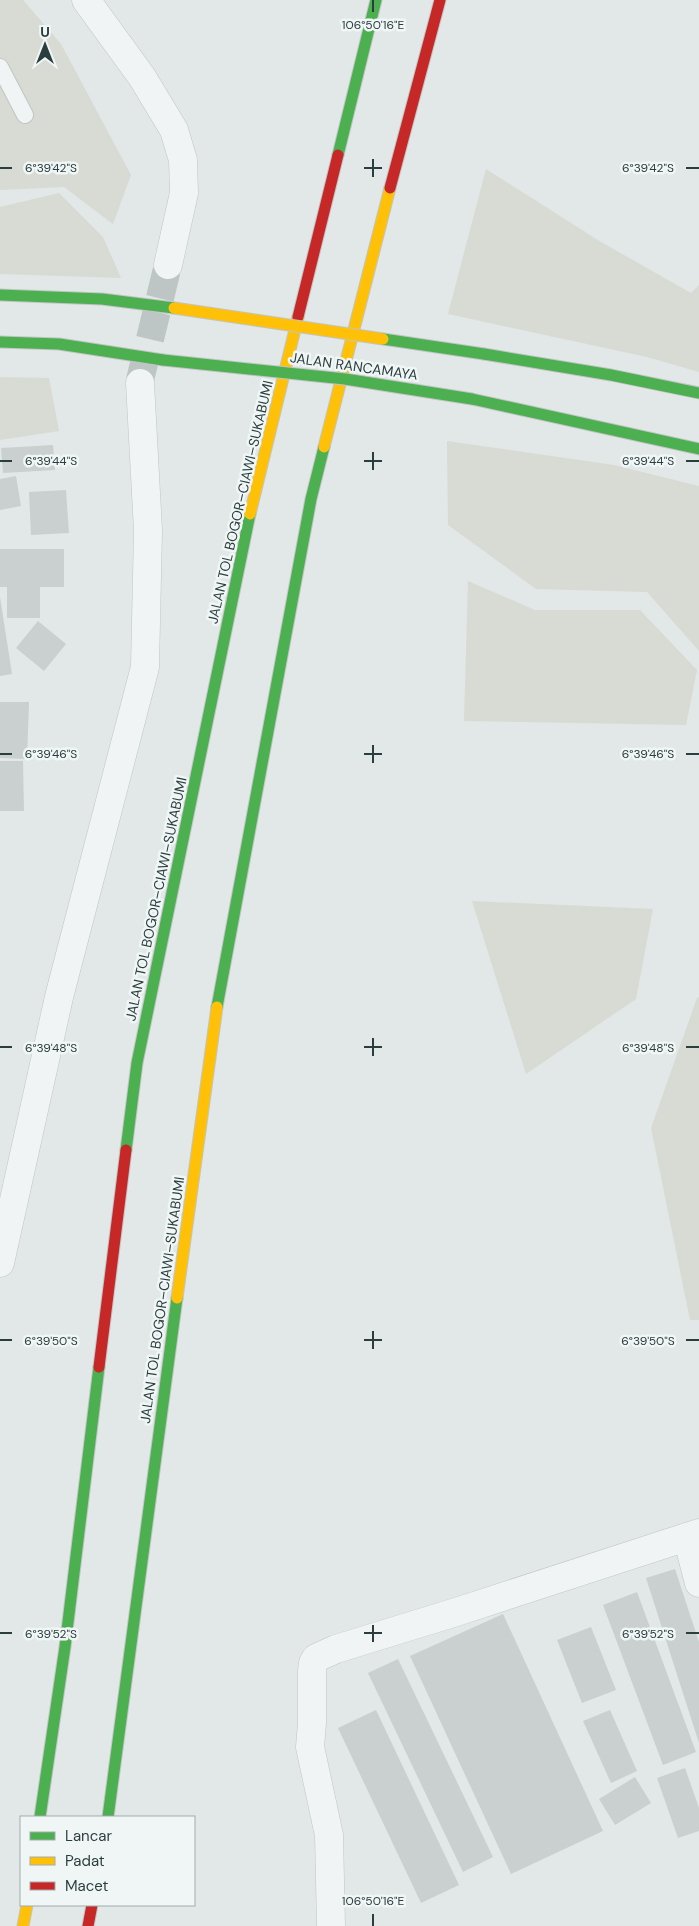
<svg xmlns="http://www.w3.org/2000/svg" width="699" height="1926" font-family="'DM Sans',sans-serif">
	<style>
		.green { fill: #d8dbd3 }
		.building { fill: #cacfcf }
		.lines { fill: none; stroke-linecap: round; stroke-linejoin: round }
		.street-tunnel { stroke: #bdc5c5; stroke-width: 28; stroke-dasharray: 28 14; stroke-linecap: butt }
		.lane-casing { stroke: #c1c5c5; stroke-width: 18 }
		.street-casing { stroke: #c1c5c5; stroke-width: 29 }
		.fast-casing { stroke: #c1c5c5; stroke-width: 13 }
		.slow-casing { stroke: #c1c5c5; stroke-width: 13 }
		.jam-casing { stroke: #c1c5c5; stroke-width: 13 }
		.lane { stroke: #f1f4f4; stroke-width: 16 }
		.street { stroke: #f1f4f4; stroke-width: 28 }
		.fast { stroke: #4caf50; stroke-width: 11 }
		.slow { stroke: #ffc107; stroke-width: 11 }
		.jam { stroke: #c62828; stroke-width: 11 }
		.fast-bridge-casing { stroke: #c1c5c5; stroke-width: 13; stroke-linecap: butt }
		.slow-bridge-casing { stroke: #c1c5c5; stroke-width: 13; stroke-linecap: butt }
		.fast-bridge { stroke: #4caf50; stroke-width: 11 }
		.slow-bridge { stroke: #ffc107; stroke-width: 11 }
		.ticks { fill: none; stroke: #2b3e3e; stroke-width: 2 }
		.labels { text-anchor: middle; stroke-width: 5; stroke-linejoin: round; paint-order: stroke }
		.street-label { font-size: 14px; fill: #2b3e3e; stroke: #f0f6f6 }
		.ticks-label { font-size: 12px; text-anchor: middle; fill: #2b3e3e; stroke: #f0f6f6; stroke-width: 5; stroke-linejoin: round; paint-order: stroke }
	</style>
	<rect width="100%" height="100%" fill="#e2e7e7"/>
	<!-- green -->
	<g class="green">
		<path d="M0,0H23L61,44L131,175L113,224L64,187L0,190Z"/>
		<path d="M486,169L601,242L691,293L699,285V372L647,357L448,314Z"/>
		<path d="M59,193L103,237L121,278L0,274V207Z"/>
		<path d="M0,377L49,378L59,431L0,440Z"/>
		<path d="M447,441L614,465L699,486V651L647,592L536,589L448,525Z"/>
		<path d="M468,581L535,610H640L697,670L686,725L464,721Z"/>
		<path d="M472,901L653,909L636,999L526,1074Z"/>
		<path d="M699,997V1320H690L651,1128L697,998Z"/>
	</g>
	<!-- building -->
	<g class="building">
		<path d="M53,445L55,470L3,473L1,448Z"/>
		<path d="M16,476L21,506L0,510V479Z"/>
		<path d="M66,490L69,533L31,535L29,492Z"/>
		<path d="M0,549H64V587H40V618H7V587H0Z"/>
		<path d="M0,597L12,674L0,676Z"/>
		<path d="M38,621L66,644L44,671L16,648Z"/>
		<path d="M0,702H29L27,759L0,758Z"/>
		<path d="M0,761H23L24,811H0Z"/>
		<path d="M675,1569L699,1642V1743L646,1578Z"/>
		<path d="M637,1592L696,1752L663,1765L603,1605Z"/>
		<path d="M503,1614L603,1831L511,1874L410,1656Z"/>
		<path d="M591,1627L616,1690L582,1703L557,1640Z"/>
		<path d="M398,1659L493,1857L463,1872L368,1673Z"/>
		<path d="M376,1710L459,1885L421,1903L338,1728Z"/>
		<path d="M610,1710L637,1771L611,1783L583,1721Z"/>
		<path d="M685,1768L699,1808V1831L678,1838L657,1778Z"/>
		<path d="M635,1777L651,1803L615,1825L599,1799Z"/>
	</g>
	<g class="lines">
		<!-- street-tunnel -->
		<path class="street-tunnel" d="M140,380L168,265"/>
		<defs>
			<path id="lane" d="M0,67L25,115"/>
			<g id="street">
				<path d="M86,0L142,77L174,130L183,160L184,193L168,265"/>
				<path d="M0,1263L59,997L145,667L148,530L140,383"/>
				<path d="M687,1537L699,1583"/>
				<path d="M331,1926L329,1835L310,1747L312,1723V1671L313,1663L316,1658L336,1649L453,1613L699,1533"/>
			</g>
			<g id="fast">
				<path d="M338,155L376,0"/>
				<path d="M0,295L102,299L174,308"/>
				<path d="M0,342L59,344L163,360"/>
				<path d="M484,354L611,375L699,393"/>
				<path d="M472,399L699,449"/>
				<path d="M217,1007L311,499L324,447"/>
				<path d="M126,1150L137,1063L250,514"/>
				<path d="M40,1817L65,1647L99,1367"/>
				<path d="M108,1817L177,1298"/>
			</g>
			<g id="slow">
				<path d="M324,447L390,188"/>
				<path d="M250,514L298,317"/>
				<path d="M177,1298L217,1007"/>
				<path d="M23,1926L27,1905"/>
			</g>
			<g id="jam">
				<path d="M390,188L440,0"/>
				<path d="M298,317L338,155"/>
				<path d="M99,1367L126,1150"/>
				<path d="M88,1926L92,1905"/>
			</g>
		</defs>
		<!-- lane casing -->
		<use href="#lane" class="lane-casing"/>
		<!-- street casing -->
		<use href="#street" class="street-casing"/>
		<!-- fast casing -->
		<use href="#fast" class="fast-casing"/>
		<!-- slow casing -->
		<use href="#slow" class="slow-casing"/>
		<!-- jam casing -->
		<use href="#jam" class="jam-casing"/>
		<!-- lane -->
		<use href="#lane" class="lane"/>
		<!-- street -->
		<use href="#street" class="street"/>
		<!-- fast -->
		<use href="#fast" class="fast"/>
		<!-- slow -->
		<use href="#slow" class="slow"/>
		<!-- jam -->
		<use href="#jam" class="jam"/>
		<defs>
			<g id="fast-bridge">
				<path d="M383,339L484,354"/>
				<path d="M163,360L345,379L472,399"/>
			</g>
			<path id="slow-bridge" d="M174,308L383,339"/>
		</defs>
		<!-- fast-bridge casing -->
		<use href="#fast-bridge" class="fast-bridge-casing"/>
		<!-- slow-bridge casing -->
		<use href="#slow-bridge" class="slow-bridge-casing"/>
		<!-- fast-bridge -->
		<use href="#fast-bridge" class="fast-bridge"/>
		<!-- slow-bridge -->
		<use href="#slow-bridge" class="slow-bridge"/>
	</g>
	<!-- ticks -->
	<path class="ticks" d="M373,0V12M373,159V177M0,168H12M364,168H382M686,168H699M373,452V470M0,461H12M364,461H382M686,461H699M373,745V763M0,754H12M364,754H382M686,754H699M373,1038V1056M0,1047H12M364,1047H382M686,1047H699M373,1331V1349M0,1340H12M364,1340H382M686,1340H699M373,1625V1642M0,1633H12M364,1633H382M686,1633H699M373,1914V1926"/>
	<g class="labels">
		<!-- street labels -->
		<g class="street-label">
			<text transform="translate(354 366) rotate(8)" y="5">JALAN RANCAMAYA</text>
			<text transform="translate(240 502) rotate(-77)" y="5">JALAN TOL BOGOR–CIAWI–SUKABUMI</text>
			<text transform="translate(156 899) rotate(-78)" y="5">JALAN TOL BOGOR–CIAWI–SUKABUMI</text>
			<text transform="translate(162 1300) rotate(-82)" y="5">JALAN TOL BOGOR–CIAWI–SUKABUMI</text>
		</g>
	</g>
	<g class="ticks-label">
		<text x="373" y="29">106°50'16"E</text>
		<text x="51" y="172">6°39'42"S</text>
		<text x="648" y="172">6°39'42"S</text>
		<text x="51" y="465">6°39'44"S</text>
		<text x="648" y="465">6°39'44"S</text>
		<text x="51" y="758">6°39'46"S</text>
		<text x="648" y="758">6°39'46"S</text>
		<text x="51" y="1052">6°39'48"S</text>
		<text x="648" y="1052">6°39'48"S</text>
		<text x="51" y="1345">6°39'50"S</text>
		<text x="648" y="1345">6°39'50"S</text>
		<text x="51" y="1638">6°39'52"S</text>
		<text x="648" y="1638">6°39'52"S</text>
		<text x="373" y="1905">106°50'16"E</text>
	</g>
	<!-- legend -->
	<rect x="20" y="1816" width="175" height="90" fill="#f0f6f6" stroke="#a1acac"/>
	<rect x="30" y="1832" width="25" height="8" fill="#4caf50" stroke="#a1acac"/>
	<text x="65" y="1841" font-size="15" fill="#2b3e3e">Lancar</text>
	<rect x="30" y="1857" width="25" height="8" fill="#ffc107" stroke="#a1acac"/>
	<text x="65" y="1866" font-size="15" fill="#2b3e3e">Padat</text>
	<rect x="30" y="1882" width="25" height="8" fill="#c62828" stroke="#a1acac"/>
	<text x="65" y="1891" font-size="15" fill="#2b3e3e">Macet</text>
	<!-- north arrow -->
	<g transform="translate(45 45)" stroke="#f0f6f6" stroke-width="4" paint-order="stroke">
	<path d="M0-4L9 19L0 12L-9 19Z" fill="#2b3e3e"/>
	<text y="-8" font-size="14" font-weight="bold" text-anchor="middle" fill="#2b3e3e">U</text>
	</g>
</svg>
